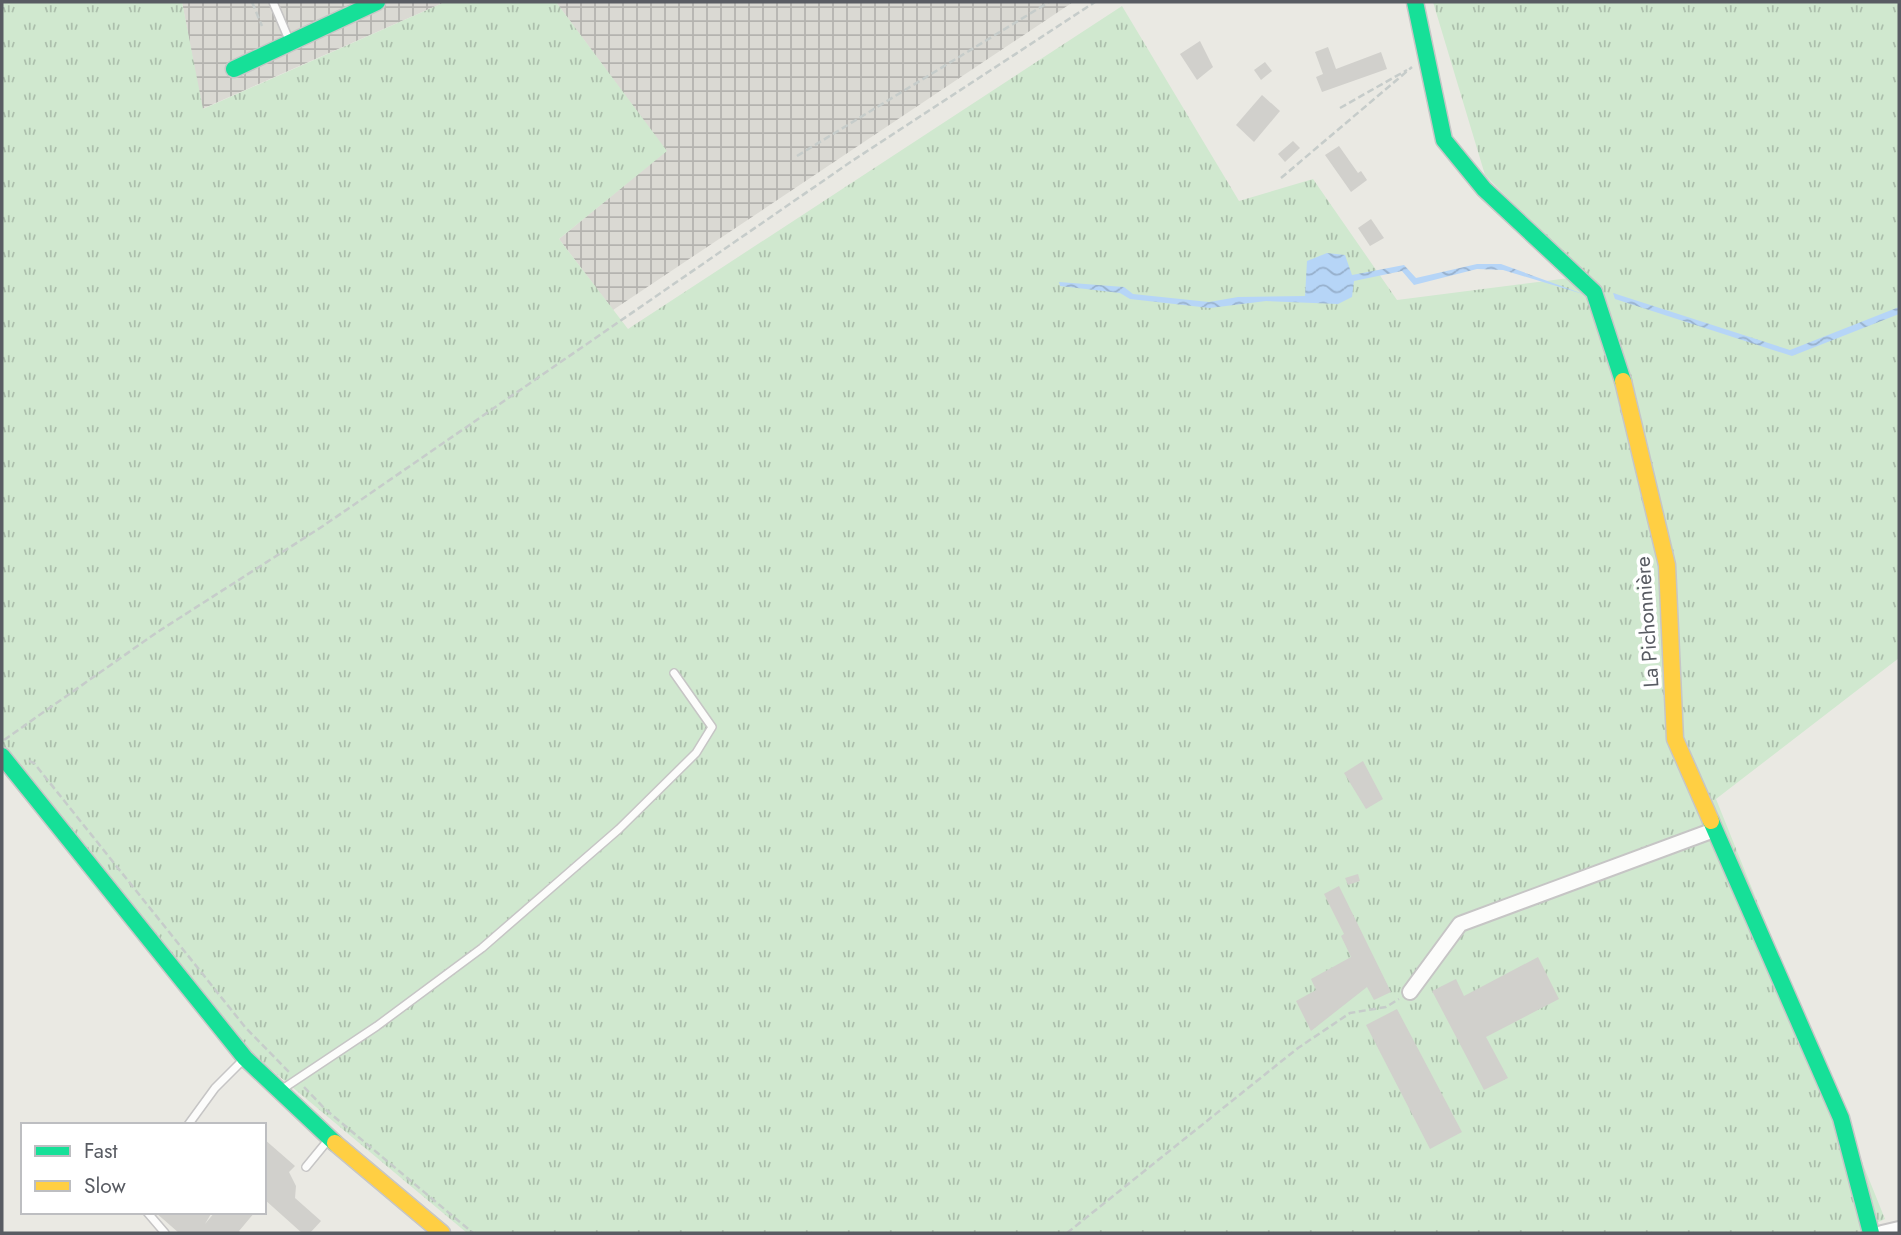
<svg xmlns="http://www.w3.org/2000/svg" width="1901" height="1235" font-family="Jost,sans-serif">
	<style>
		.industrial { fill: url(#industrial-grid) }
		.grass { fill: url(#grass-tufts) }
		.water { fill: url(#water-waves) }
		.building { fill: #d1d0cc }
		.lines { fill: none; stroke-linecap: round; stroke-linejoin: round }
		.lane-casing { stroke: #c6c5c5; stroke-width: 10 }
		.street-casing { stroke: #c6c5c5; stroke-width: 18 }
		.fast-casing { stroke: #c6c6c6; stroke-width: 19 }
		.slow-casing { stroke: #c6c6c6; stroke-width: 19 }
		.path { stroke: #c6ccca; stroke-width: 2.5; stroke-dasharray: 7 3.5; stroke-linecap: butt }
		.lane { stroke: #fcfcfb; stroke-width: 7 }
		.street { stroke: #fcfcfb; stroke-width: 14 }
		.fast { stroke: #16e098; stroke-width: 16 }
		.slow { stroke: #ffcf43; stroke-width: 16 }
		.labels { text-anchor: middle; stroke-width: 7; stroke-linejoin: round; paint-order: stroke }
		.street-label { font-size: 21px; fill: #595c63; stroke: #fff }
	</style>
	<defs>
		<pattern id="industrial-grid" width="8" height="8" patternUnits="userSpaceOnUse" patternTransform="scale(1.75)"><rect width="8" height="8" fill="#dad9d3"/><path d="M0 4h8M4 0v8" fill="none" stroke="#b4b3af"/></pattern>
		<pattern id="grass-tufts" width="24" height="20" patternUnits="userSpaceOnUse" patternTransform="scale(1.75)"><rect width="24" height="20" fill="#d0e8cf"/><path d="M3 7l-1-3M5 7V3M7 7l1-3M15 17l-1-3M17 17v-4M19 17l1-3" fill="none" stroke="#acbfac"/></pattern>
		<pattern id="water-waves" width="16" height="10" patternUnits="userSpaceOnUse" patternTransform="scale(1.75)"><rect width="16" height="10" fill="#b6d5f7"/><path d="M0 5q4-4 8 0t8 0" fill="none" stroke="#97b0cc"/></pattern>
	</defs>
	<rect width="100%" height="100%" fill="#eae9e3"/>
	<!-- industrial -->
	<g class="industrial">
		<path d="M182,2H445L202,109Z"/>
		<path d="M556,2H1073L613,310L559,239L666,151Z"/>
	</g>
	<!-- grass -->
	<path class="grass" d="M2,2H182L203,109L445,2H556L667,151L559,239L628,329L1122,6L1239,201L1313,179L1397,300L1585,276L1485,175L1433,2H1899V658L1716,799L1885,1219L1855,1233H467L250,1052L2,749Z"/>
	<!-- water -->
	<g class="water">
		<path d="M1327,253L1345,255L1352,275L1404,265L1416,278L1477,264H1501L1586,295L1503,270L1477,269L1414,285L1402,271L1354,281L1352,297L1338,304L1266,301L1210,308L1130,299L1120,293L1060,286L1059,282L1124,287L1133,294L1209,302L1238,297L1305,296L1307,261Z"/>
		<path d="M1613,293L1790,350L1899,307V314L1792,356L1615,299Z"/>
	</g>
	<!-- building -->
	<g class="building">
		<path d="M1200,41L1213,67L1197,80L1180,54Z"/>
		<path d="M1328,47L1336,69L1381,52L1387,69L1322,92L1316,77L1323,74L1315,52Z"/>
		<path d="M1265,62L1272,71L1261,80L1254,70Z"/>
		<path d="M1262,95L1280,111L1254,142L1236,125Z"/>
		<path d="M1293,141L1300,148L1285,162L1278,154Z"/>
		<path d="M1339,146L1358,173L1361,171L1367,180L1351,192L1325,155Z"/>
		<path d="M1371,219L1384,238L1370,246L1358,228Z"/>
		<path d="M1363,761L1383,799L1366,809L1344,773Z"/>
		<path d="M1358,874L1360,881L1348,885L1345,878Z"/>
		<path d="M1339,886L1391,992L1374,1000L1367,987L1311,1031L1296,1001L1316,990L1311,979L1351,957L1341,936L1344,934L1324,894Z"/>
		<path d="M1538,957L1559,999L1486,1037L1508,1078L1484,1090L1432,991L1456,979L1464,996Z"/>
		<path d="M1397,1009L1462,1132L1430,1149L1366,1025Z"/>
		<path d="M264,1139L295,1166L289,1172L296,1186L295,1198L321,1221L310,1233H302L264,1199Z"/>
		<path d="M155,1212H212L205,1224L215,1212H255L239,1231L241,1233H179Z"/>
	</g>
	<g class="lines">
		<defs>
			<g id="lane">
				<path d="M273,2L290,42"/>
				<path d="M281,1090L377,1026L482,948L619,829L696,753L712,727L674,673"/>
				<path d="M188,1125L215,1088L244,1059"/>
				<path d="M306,1167L329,1139"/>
				<path d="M147,1212L165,1233"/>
			</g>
			<g id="street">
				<path d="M1410,992L1460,924L1714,830"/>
				<path d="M1882,1233L1899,1229"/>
			</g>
			<g id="fast">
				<path d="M1415,2L1444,140L1484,189L1594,292L1623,381"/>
				<path d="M234,69L377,2"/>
				<path d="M2,756L245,1058L335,1143"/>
				<path d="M1711,821L1841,1118L1871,1233"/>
			</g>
			<g id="slow">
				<path d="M1623,381L1667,565L1675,739L1711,821"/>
				<path d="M335,1143L442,1233"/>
			</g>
		</defs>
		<!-- lane casing -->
		<use href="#lane" class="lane-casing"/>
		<!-- street casing -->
		<use href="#street" class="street-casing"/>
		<!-- fast casing -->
		<use href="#fast" class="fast-casing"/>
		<!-- slow casing -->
		<use href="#slow" class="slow-casing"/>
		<!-- path -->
		<g class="path">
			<path d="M252,2L262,26"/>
			<path d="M1340,108L1407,70"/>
			<path d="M797,156L1049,2"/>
			<path d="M1281,178L1412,67"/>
			<path d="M4,740L156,633L323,526L852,161L1095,2"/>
			<path d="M29,761L34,763L245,1027L289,1072"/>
			<path d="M304,1087L325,1109L473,1233"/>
			<path d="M1067,1233L1298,1048L1350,1013L1386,1007L1399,999"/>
		</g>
		<!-- lane -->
		<use href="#lane" class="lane"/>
		<!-- street -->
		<use href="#street" class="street"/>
		<!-- fast -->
		<use href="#fast" class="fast"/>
		<!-- slow -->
		<use href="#slow" class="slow"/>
	</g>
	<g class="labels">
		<!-- street labels -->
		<g class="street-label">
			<text transform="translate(1647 622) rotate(-94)" y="7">La Pichonnière</text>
		</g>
	</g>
	<!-- border -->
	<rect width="1901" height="1235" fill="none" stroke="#595c63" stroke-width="7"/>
	<!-- legend -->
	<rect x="21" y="1123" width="245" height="91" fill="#ffffff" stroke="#bdbec1" stroke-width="2"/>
	<rect x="35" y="1146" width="35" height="10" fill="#16e098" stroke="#bdbec1" stroke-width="2"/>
	<text x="84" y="1158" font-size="21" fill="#595c63">Fast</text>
	<rect x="35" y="1181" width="35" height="10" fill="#ffcf43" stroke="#bdbec1" stroke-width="2"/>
	<text x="84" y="1193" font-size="21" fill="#595c63">Slow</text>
</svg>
